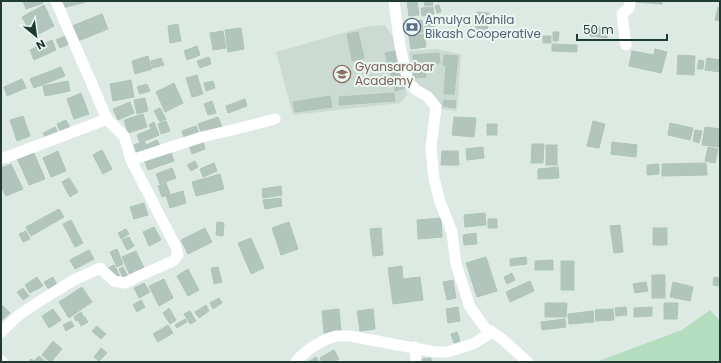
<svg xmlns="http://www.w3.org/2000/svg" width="721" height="363" font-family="Poppins,sans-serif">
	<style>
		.built { fill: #cbdad3 }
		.green { fill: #b4ddbf }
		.building { fill: #b2c5bd; stroke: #afc4bb }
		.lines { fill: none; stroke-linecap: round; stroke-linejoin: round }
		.minor { stroke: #fff; stroke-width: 11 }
		.tertiary { stroke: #fff; stroke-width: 12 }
		.labels { text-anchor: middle; stroke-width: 4; stroke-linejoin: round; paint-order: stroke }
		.service-label { font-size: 12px; fill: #4e5e75; stroke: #edf7f2; text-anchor: start }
		.education-label { font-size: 12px; fill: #785e54; stroke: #edf7f2; text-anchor: start }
	</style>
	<rect width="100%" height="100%" fill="#ddeae4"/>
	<!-- built -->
	<g class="built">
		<path d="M385,25L395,41L396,51L407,95L400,103L293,115L276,52L364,27Z"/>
		<path d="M436,49L461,54L457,111L441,109L437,98L426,93L413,81L409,51Z"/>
	</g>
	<!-- green -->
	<path class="green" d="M710,310L720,321V362H596L682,330Z"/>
	<!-- building -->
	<g class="building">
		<path d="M23,1H42L43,3L26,9Z"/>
		<path d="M60,1H86V2L62,8Z"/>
		<path d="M407,1H417L419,15L409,16Z"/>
		<path d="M424,1H432L433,5L425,6Z"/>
		<path d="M636,1H662V4L636,2Z"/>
		<path d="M44,5L49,15L27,26L22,17Z"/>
		<path d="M439,5L441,12L437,13L435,6Z"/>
		<path d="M433,7L434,14L422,16L421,8Z"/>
		<path d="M718,7L720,8V21L715,20Z"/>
		<path d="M477,12L489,13L487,33L475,32Z"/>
		<path d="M102,14L108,29L78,41L72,26Z"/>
		<path d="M49,16L54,26L33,37L28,27Z"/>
		<path d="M422,20L423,32L410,34L408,23Z"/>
		<path d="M435,21V28L425,30L424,23Z"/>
		<path d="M178,24L181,41L170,43L168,26Z"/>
		<path d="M591,26L608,28L607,38L590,36Z"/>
		<path d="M241,28L244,49L228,52L225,30Z"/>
		<path d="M223,31L226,48L213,50L210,33Z"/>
		<path d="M358,32L364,58L352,61L347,34Z"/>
		<path d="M553,32H559L558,41H553Z"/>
		<path d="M424,34L426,47L411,49L409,36Z"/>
		<path d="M65,36L69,44L60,48L56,40Z"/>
		<rect x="543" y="36" width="8" height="7"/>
		<path d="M52,40L56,50L34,60L30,50Z"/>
		<path d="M552,44L577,45V52L552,51Z"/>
		<path d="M197,46L200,55L187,60L184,51Z"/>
		<path d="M655,49L667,52L661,73L629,66L632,51L654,55Z"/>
		<path d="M396,51L405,88L395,91L385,53Z"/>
		<path d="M439,53L440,63L414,65L413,55Z"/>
		<path d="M444,55L458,56L454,94H444L446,66L443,65Z"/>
		<path d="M678,55L695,56L694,75L677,74Z"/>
		<path d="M148,56L152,69L135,74L132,61Z"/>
		<path d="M209,57L211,64L200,68L197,61Z"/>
		<path d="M161,58L164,65L153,68L151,61Z"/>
		<path d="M707,58L720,60V72L705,70Z"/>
		<path d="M699,60L704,61L703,69H697Z"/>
		<path d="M61,67L65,76L34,88L30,79Z"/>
		<path d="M425,67L426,77L414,78L413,69Z"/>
		<path d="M197,75L203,94L192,97L186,78Z"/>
		<path d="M22,79L26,88L7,96L4,87Z"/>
		<path d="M131,80L134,97L113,101L110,84Z"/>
		<path d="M68,81L70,91L45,96L43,86Z"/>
		<path d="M213,81L215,88L206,91L204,83Z"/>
		<path d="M174,83L183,103L165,112L156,92Z"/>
		<path d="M147,84L150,91L140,94L137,87Z"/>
		<path d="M81,93L89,114L74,119L67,99Z"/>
		<path d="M394,93L395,101L339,105V97Z"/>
		<path d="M330,96L332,107L295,112L293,102Z"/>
		<path d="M145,98L148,111L137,114L134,100Z"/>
		<path d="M245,99L247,106L228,113L226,106Z"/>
		<path d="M444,100L456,101L455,108L443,106Z"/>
		<path d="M212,101L216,113L208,115L204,104Z"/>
		<path d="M130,102L134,113L118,120L113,109Z"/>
		<path d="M160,108L166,119L160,122L154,111Z"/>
		<path d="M143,114L147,127L128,133L124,120Z"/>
		<path d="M23,116L30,136L17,141L10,120Z"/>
		<path d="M218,117L222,127L202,135L198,124Z"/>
		<path d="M454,117L476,118L474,137L452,135Z"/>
		<path d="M66,120L70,128L61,133L57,124Z"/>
		<path d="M166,121L170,131L161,134L158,124Z"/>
		<path d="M593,121L605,124L599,148L587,146Z"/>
		<path d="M154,122L159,135L140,143L137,135L151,129L149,125Z"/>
		<path d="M670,123L693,128L690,140L668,135Z"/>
		<rect x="487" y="124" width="10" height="11"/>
		<path d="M196,126L199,134L185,140L182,131Z"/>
		<path d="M55,127L58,133L46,139L43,133Z"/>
		<path d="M705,127L720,129L719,147L702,145Z"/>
		<path d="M695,130L702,131L699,143L693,141Z"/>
		<path d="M157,140L161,148L138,157L134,145L144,141L146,145Z"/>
		<path d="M203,141L205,149L192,154L189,145Z"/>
		<path d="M612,142L620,143L618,155L611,154Z"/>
		<path d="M621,143L637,145L636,157L619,155Z"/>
		<path d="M532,144H544L543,163H531Z"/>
		<rect x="546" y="145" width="11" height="20"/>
		<path d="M483,147L484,158L467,160L466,149Z"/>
		<path d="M708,147L718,149L715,163L705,161Z"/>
		<path d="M102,150L112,169L103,174L93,155Z"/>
		<path d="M170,150L174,161L148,170L144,160Z"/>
		<path d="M33,151L45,179L29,185L17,158Z"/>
		<path d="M58,151L66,171L51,177L43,158Z"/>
		<path d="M442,151H458L459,165H441Z"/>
		<path d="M195,161L198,167L191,171L187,165Z"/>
		<path d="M214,163L217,171L203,177L200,169Z"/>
		<path d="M706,163L707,175L662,176V164Z"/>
		<path d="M11,164L23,189L6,196L1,186V168Z"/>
		<path d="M659,164V174L647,175V165Z"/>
		<path d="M558,167L559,178L538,179V169Z"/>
		<path d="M172,168L176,178L160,184L156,174Z"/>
		<path d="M220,174L224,189L196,196L192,182Z"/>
		<path d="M69,178L78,192L70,197L62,182Z"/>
		<path d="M166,183L170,194L162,197L158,186Z"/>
		<path d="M281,186L282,195L263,198L262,189Z"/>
		<path d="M183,191L186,203L170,208L166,196Z"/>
		<path d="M281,198L282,206L265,209L263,200Z"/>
		<path d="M144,203L148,215L134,219L130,207Z"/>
		<path d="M59,209L64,217L31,236L26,227Z"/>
		<path d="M485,213L486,225L465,227L464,215Z"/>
		<path d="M441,218L442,237L418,239L417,220Z"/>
		<rect x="488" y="219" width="9" height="9"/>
		<path d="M71,220L83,243L75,247L63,224Z"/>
		<path d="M217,222L224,223L223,236L216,235Z"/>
		<path d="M289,222L298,249L281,255L272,228Z"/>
		<path d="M620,225L623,252L614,253L610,226Z"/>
		<path d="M154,227L161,240L149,246L143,232Z"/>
		<path d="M205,228L212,242L188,254L181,240Z"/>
		<path d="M381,228L383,255L373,256L370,229Z"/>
		<rect x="653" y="228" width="14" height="17"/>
		<path d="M126,229L129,234L121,239L118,233Z"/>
		<path d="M26,231L30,239L23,242L19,234Z"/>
		<path d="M476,233L477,244L464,245L463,235Z"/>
		<path d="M129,237L134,246L127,250L122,240Z"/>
		<path d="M251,238L264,268L251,274L238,243Z"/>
		<path d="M117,249L123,264L117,267L110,252Z"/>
		<path d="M89,250L94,259L75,269L70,260Z"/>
		<path d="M136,251L144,268L130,275L122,257Z"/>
		<path d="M486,257L497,291L477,297L466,263Z"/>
		<path d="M526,257L527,264L510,266V259Z"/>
		<path d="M553,260V270H535V261Z"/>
		<rect x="561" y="261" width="13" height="29"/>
		<path d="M114,265L120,276L114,279L108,268Z"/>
		<path d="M402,266L403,279L420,277L423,300L393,304L388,268Z"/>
		<path d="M123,267L129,278L124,280L119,269Z"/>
		<path d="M218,267L222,282L214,284L211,268Z"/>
		<path d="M188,269L199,290L188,296L177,276Z"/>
		<path d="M512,273L515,280L507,284L504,277Z"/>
		<rect x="652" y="275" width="13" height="23"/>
		<path d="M37,277L43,286L30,293L25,285Z"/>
		<path d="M53,277L57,285L49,290L44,282Z"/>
		<path d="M714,277L720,278V286L713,285Z"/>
		<path d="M164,279L173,298L159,306L149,286Z"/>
		<path d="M453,280L456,298L447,300L443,282Z"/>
		<path d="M530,281L534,291L510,302L506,292Z"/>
		<path d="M646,282L648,291L635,293L633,284Z"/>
		<path d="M673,282L693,287L690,301L670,297Z"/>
		<path d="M144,283L150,292L139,298L134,288Z"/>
		<path d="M82,287L92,302L69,318L59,302Z"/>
		<path d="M23,288L29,296L23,300L17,292Z"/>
		<path d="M219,298L222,303L213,309L210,303Z"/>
		<path d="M141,300L145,307L137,312L133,305Z"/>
		<path d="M545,303H567L566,317H545Z"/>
		<path d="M664,303H678L677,319H664Z"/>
		<path d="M1,304L10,313L1,321Z"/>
		<path d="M206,305L209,311L199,318L195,312Z"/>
		<path d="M458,307L460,321L448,323L446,309Z"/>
		<path d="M626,307L627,315L616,316L615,308Z"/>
		<path d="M652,307V316L634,317V308Z"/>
		<path d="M169,308L176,320L170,324L163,313Z"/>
		<path d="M53,309L61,320L49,328L42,316Z"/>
		<path d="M339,309L341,332L324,333L322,311Z"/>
		<path d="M373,309L375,329L360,331L357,311Z"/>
		<path d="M613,309L614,320L596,321L595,310Z"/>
		<path d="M190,311L196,321L190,324L184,314Z"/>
		<path d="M593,311L594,322L569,324L568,314Z"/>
		<path d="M81,312L84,317L76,321L74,317Z"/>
		<path d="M85,317L88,322L81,326L78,320Z"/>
		<path d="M185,319L187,322L177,328L175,325Z"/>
		<path d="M565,319L566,327L542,330L541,322Z"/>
		<path d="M71,321L74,326L66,331L63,325Z"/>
		<path d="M168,325L173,333L158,342L153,334Z"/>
		<path d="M97,326L106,334L101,339L92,331Z"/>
		<path d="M457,332L460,341L454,343L451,334Z"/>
		<path d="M53,341L62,349L51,362H50L42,355Z"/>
		<path d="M101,348L107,353L99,361L94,357Z"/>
		<path d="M334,350L339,359L333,362H322L320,358Z"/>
		<path d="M39,356L46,362H28L31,359L34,361Z"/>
		<path d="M316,357L319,362H308Z"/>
		<path d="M431,358V362H422V359Z"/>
	</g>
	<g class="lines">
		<!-- minor -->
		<g class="minor">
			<path d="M394,1L400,46L408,82L416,90L427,96L436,107L431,148L434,179L440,202L452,232L456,264L470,307L486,329L492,332L502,339L528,362"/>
			<path d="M626,45L622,14L629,8L630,1"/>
			<path d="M1,158L7,157L107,119"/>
			<path d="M131,160L202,137L232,130L275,119"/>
			<path d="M1,332L19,315L43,299L74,280L100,268L114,281L125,283L139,276L173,261L178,255L176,247L131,160L124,136L107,119L56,1"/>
			<path d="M415,347L416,362"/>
			<path d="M296,362C304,351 323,339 337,336C341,336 346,336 350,336L435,352H447L473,344L492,332"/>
		</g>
		<!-- tertiary -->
		<path class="tertiary" d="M1,361L2,362"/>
	</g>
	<!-- icons -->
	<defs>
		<symbol id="bank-ring" viewBox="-11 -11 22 22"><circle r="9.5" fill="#edf7f2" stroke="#5c6f8a" stroke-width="1.5"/><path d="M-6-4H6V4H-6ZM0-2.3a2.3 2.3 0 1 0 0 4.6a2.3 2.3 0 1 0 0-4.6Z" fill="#5c6f8a"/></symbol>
		<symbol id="school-ring" viewBox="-11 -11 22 22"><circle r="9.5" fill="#edf7f2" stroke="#8d6e63" stroke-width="1.5"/><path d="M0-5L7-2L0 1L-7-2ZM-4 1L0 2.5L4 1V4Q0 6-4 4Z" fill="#8d6e63"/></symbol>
	</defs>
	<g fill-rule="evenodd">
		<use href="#bank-ring" x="402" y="17" width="20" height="20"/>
		<use href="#school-ring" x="332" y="64" width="20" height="20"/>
	</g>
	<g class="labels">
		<!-- service labels -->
		<g class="service-label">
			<text x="425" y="24">Amulya Mahila<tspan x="425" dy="14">Bikash Cooperative</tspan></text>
		</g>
		<!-- education labels -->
		<g class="education-label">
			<text x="355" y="71">Gyansarobar<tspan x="355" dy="14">Academy</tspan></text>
		</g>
	</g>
	<!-- border -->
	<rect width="721" height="363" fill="none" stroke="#1e3a33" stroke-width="4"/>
	<!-- north arrow -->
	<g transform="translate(36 36) rotate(151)" stroke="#edf7f2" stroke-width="3" paint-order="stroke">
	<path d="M0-3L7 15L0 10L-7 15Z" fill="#1e3a33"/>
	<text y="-6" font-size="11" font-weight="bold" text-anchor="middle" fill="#1e3a33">N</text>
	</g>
	<!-- scale -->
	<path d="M577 34v6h90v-6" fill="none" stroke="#1e3a33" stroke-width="2"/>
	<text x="583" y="34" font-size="12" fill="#1e3a33" stroke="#edf7f2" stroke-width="3" paint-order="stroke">50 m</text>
</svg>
